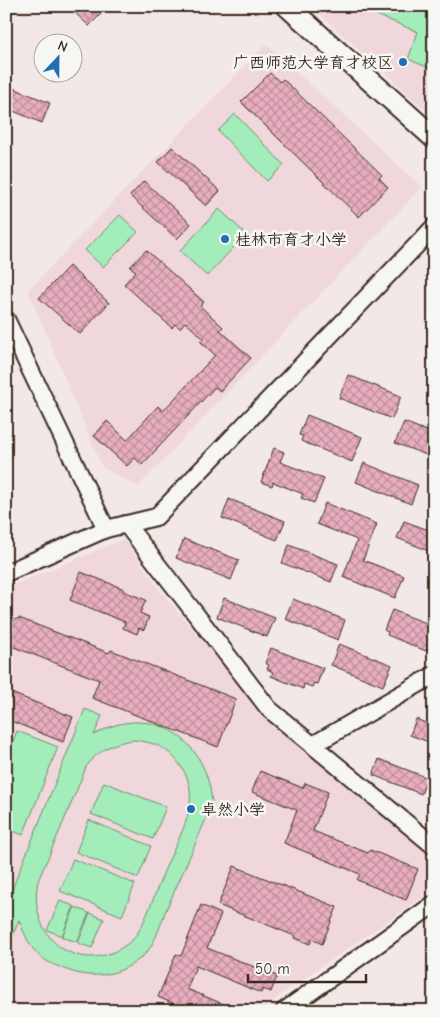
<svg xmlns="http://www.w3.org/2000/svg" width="440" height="1017" font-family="'Comic Neue','LXGW WenKai TC',sans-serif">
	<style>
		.built { fill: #f0d7dc }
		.garden { fill: #a3edbb; stroke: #6f8c6c; fill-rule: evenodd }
		.building { fill: url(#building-cross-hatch); stroke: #3b2a1e }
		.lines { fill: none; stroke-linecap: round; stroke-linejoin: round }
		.minor-casing { stroke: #3b2a1e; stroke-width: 20 }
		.major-casing { stroke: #3b2a1e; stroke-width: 24 }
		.minor { stroke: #f6f6f2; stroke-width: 16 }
		.major { stroke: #f6f6f2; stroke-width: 20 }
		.poi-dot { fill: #1f6fb2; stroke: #f6f6f2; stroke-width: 2 }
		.labels { text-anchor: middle; stroke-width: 5; stroke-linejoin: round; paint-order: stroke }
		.poi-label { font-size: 16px; fill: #3b2a1e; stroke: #f6f6f2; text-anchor: start }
	</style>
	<defs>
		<pattern id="building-cross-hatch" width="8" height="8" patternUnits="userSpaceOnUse" patternTransform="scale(1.25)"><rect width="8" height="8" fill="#e8aebf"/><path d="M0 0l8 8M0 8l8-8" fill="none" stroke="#bd8e9b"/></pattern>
	</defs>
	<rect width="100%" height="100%" fill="#f3e8e8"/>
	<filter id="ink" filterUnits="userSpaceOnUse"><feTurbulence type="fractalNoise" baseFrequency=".02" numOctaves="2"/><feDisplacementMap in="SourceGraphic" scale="10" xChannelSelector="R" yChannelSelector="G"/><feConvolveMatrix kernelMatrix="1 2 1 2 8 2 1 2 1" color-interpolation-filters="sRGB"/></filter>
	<g filter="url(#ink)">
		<!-- built -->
		<g class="built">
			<path d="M311,6H434V118Z"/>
			<path d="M266,44L422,187L138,487L102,467L28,290Z"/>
			<path d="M124,539L161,592L229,672L258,711L434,856V889L283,993L263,1011H18L6,1006V964L10,955L6,952V588Z"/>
		</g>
		<!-- garden -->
		<g class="garden">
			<path d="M355,6H434V70L408,59L418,32Z"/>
			<path d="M235,114L284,165L267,181L218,131Z"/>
			<path d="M219,209L246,234L207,276L180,251Z"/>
			<path d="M120,215L138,232L103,267L85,250Z"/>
			<path d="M85,709L102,716L94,735C102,731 110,726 119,724C173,712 210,755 212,805C197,840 182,875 166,910C161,923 156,941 147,952C127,973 98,981 70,971C38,960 31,952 19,920L9,945L6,944V904ZM134,740C156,743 167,747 180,765C205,799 179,836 165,869C156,891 148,916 136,936C122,951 101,960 81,956C48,949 33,918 37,886C39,875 47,862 51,851C63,823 75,795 86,767C98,750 114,742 134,740Z"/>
			<path d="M17,731L58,747L23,835L6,828V758Z"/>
			<path d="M104,782L166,807L153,839L91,814Z"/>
			<path d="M89,820L151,846L138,878L76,852Z"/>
			<path d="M73,859L135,884L122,916L60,891Z"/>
			<path d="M60,901L74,906L62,936L47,930Z"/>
			<path d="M75,907L89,913L77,942L62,937Z"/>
			<path d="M90,913L104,919L92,948L78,943Z"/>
		</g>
		<!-- building -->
		<g class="building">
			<path d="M68,6H109L89,26Z"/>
			<path d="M270,73L280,82L283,79L382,175L379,178L388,187L359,217L241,102Z"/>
			<path d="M6,85L50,103L42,123L6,108Z"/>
			<path d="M172,147L220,191L206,206L158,162Z"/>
			<path d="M144,181L191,224L177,239L130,196Z"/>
			<path d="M146,250L204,302L200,306L223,327L220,330L251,358L220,391L215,387L142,465L135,458L127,466L94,436L107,421L127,440L158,406L163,411L215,355L200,341L203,338L185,322L180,328L175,324L172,328L124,284L136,271L130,267Z"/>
			<path d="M69,266L109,303L80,334L39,298Z"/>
			<path d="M348,375L401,396L392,419L339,398Z"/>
			<path d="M307,415L362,437L352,462L301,441L303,436L299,435Z"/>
			<path d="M404,422L434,434V458L395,443Z"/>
			<path d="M274,448L284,452L280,462L324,479L314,503L301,498L303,494L273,482L272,486L261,482Z"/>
			<path d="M364,463L418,485L411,504L356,482Z"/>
			<path d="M229,499L285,521L277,540L222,518Z"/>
			<path d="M325,503L377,524L363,560L404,576L395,598L343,577L357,540L317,524Z"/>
			<path d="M404,521L434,532V553L397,538Z"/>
			<path d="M184,539L239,560L231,580L176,558Z"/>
			<path d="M289,545L338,564L331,582L282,563Z"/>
			<path d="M81,572L124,589L123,591L146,600L140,613L149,617L144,630L139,628L137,634L123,628L125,622L70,600Z"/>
			<path d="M224,598L275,618L267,637L217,617Z"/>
			<path d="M293,599L345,620L338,640L285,619Z"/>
			<path d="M392,610L434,626V650L428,648L426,651L387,635L388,632L384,630Z"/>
			<path d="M19,618L109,653L111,650L236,699L218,747L92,698L99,680L6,644V624Z"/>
			<path d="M339,644L392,665L383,686L331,665Z"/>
			<path d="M271,648L323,668L317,684L314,683L312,687L304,684L303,689L271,676L273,672L267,669L269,665L265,663Z"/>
			<path d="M6,691L73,717L63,742L6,719Z"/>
			<path d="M416,719L434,726V744L410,735Z"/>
			<path d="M379,759L428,778L421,794L373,775Z"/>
			<path d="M260,771L303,788L305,783L328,792L313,831L368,853L370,850L418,869L406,900L357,880L360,874L284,843L297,810L252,792Z"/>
			<path d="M234,866L337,907L322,944L312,939L310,944L294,938L295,936L218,905Z"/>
			<path d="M201,905L221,914L207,948L277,976L271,992L263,989L261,993L196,966L187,989L240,1011H171L174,1004L158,997L176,954L181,956Z"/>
		</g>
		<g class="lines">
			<defs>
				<g id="minor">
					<path d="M6,319L106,529"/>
					<path d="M126,524L269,709L434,846"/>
					<path d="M6,573L106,529L156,517L434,227"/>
					<path d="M313,745L434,675"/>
					<path d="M284,1011L434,904"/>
				</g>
				<path id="major" d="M287,6L434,138"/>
			</defs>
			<!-- minor casing -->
			<use href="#minor" class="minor-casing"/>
			<!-- major casing -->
			<use href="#major" class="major-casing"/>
			<!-- minor -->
			<use href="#minor" class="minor"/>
			<!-- major -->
			<use href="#major" class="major"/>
		</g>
	</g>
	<!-- markers -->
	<g class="poi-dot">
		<circle cx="403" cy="62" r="5"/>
		<circle cx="225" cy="239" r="5"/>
		<circle cx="191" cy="809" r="5"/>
	</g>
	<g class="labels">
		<!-- poi labels -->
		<g class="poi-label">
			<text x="393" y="68" text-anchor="end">广西师范大学育才校区</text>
			<text x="235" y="245">桂林市育才小学</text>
			<text x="201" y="815">卓然小学</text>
		</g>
	</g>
	<!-- margin -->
	<rect width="440" height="1017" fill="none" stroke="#f6f6f2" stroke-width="25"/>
	<rect x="12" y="12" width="415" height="992" fill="none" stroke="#3b2a1e" stroke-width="2" filter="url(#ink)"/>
	<!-- north arrow -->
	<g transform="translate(58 58) rotate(22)"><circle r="24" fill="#f6f6f2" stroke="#aba49d"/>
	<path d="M0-4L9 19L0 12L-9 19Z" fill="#1f6fb2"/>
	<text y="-8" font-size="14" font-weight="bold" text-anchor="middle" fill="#3b2a1e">N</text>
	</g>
	<!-- scale -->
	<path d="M248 974v8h118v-8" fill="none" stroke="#3b2a1e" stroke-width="2.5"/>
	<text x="255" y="974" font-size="15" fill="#3b2a1e" stroke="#f6f6f2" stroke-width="4" paint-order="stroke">50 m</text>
</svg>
